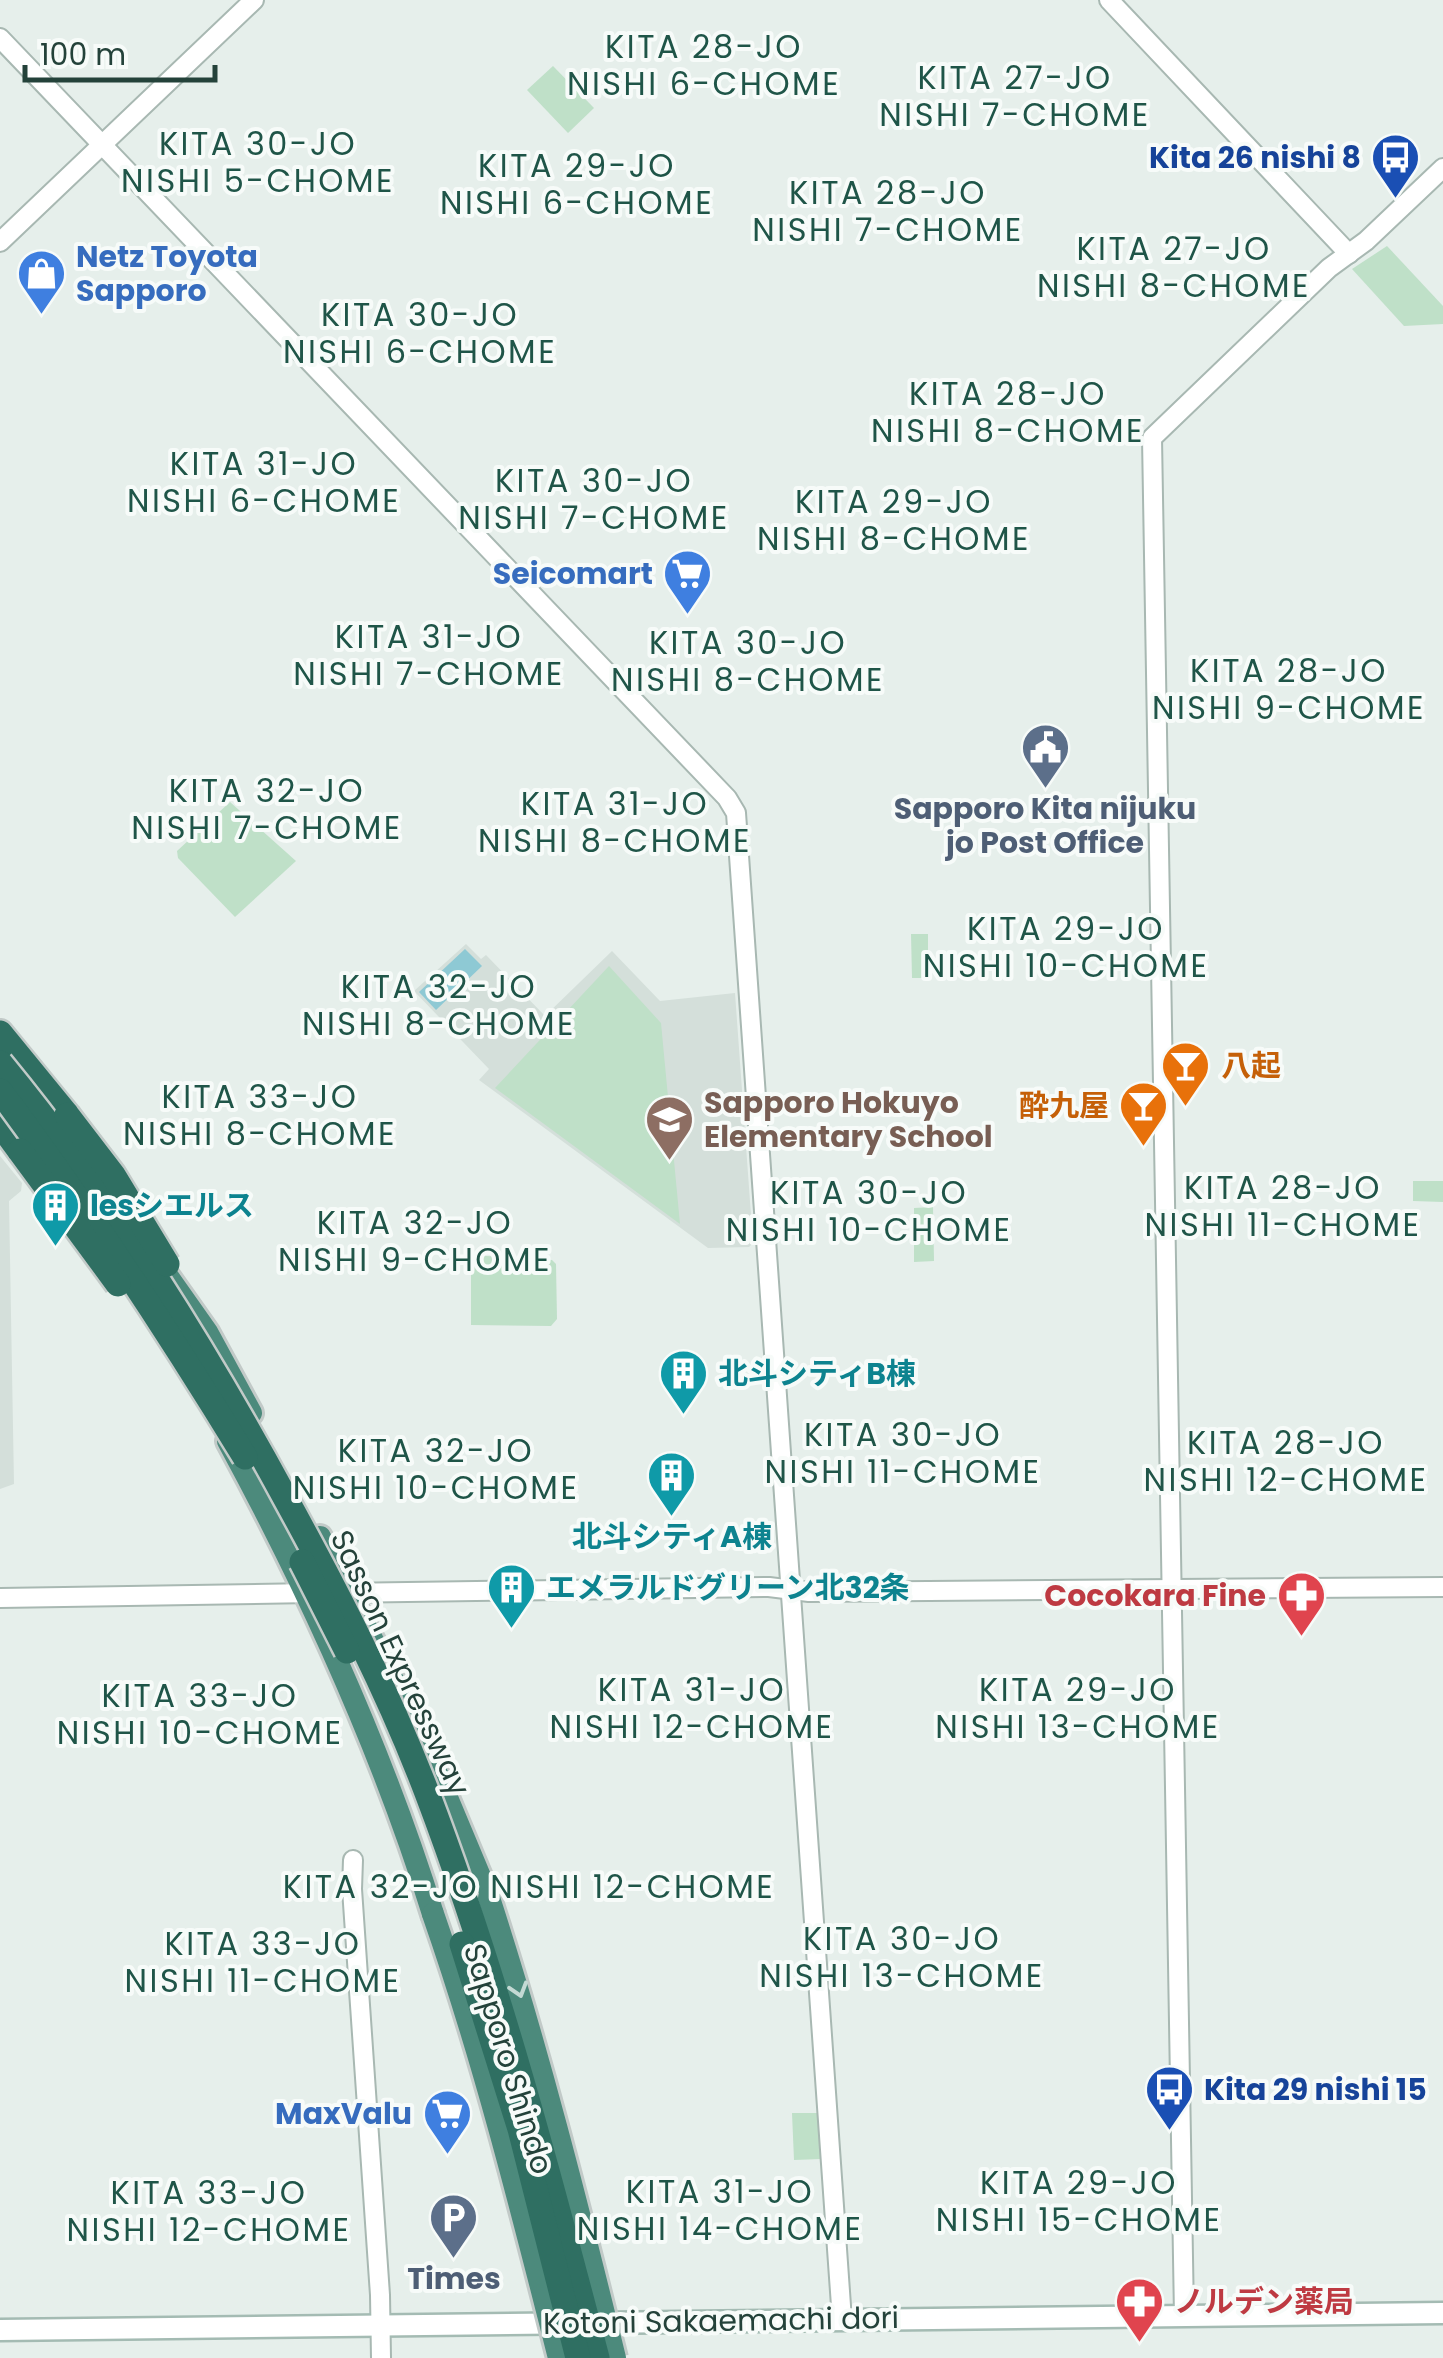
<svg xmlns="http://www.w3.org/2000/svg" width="1443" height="2358" font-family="Poppins,'Noto Sans JP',sans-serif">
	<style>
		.built { fill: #d4dfda }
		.green { fill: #bfe0c8 }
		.water { fill: #8ec9d4 }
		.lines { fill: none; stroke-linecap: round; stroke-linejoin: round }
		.tertiary-casing { stroke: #a8b8b2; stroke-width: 22 }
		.secondary-casing { stroke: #a4bbb3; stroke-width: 25 }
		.trunk-casing { stroke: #c2cac8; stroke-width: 28 }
		.motorway-casing { stroke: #c2cac8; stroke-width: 30 }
		.tertiary { stroke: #fff; stroke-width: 18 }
		.secondary { stroke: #fff; stroke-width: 20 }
		.trunk { stroke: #4c8a7c; stroke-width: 22 }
		.motorway { stroke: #2f6f62; stroke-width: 25 }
		.trunk-bridge-casing { stroke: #c2cac8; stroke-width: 28; stroke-linecap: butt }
		.motorway-bridge-casing { stroke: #c2cac8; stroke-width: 30; stroke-linecap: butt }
		.trunk-bridge { stroke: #4c8a7c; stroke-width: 22 }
		.motorway-bridge { stroke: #2f6f62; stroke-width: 25 }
		.oneway { stroke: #c4d9d4 }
		.labels { text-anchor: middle; stroke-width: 8; stroke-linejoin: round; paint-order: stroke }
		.transit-label { font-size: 30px; font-weight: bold; fill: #164399; stroke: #f7fbf9; text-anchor: end }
		.shop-label { font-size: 30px; font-weight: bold; fill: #366cbe; stroke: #f7fbf9; text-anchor: end }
		.service-label { font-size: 30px; font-weight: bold; fill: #4e5e75; stroke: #f7fbf9 }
		.food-label { font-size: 30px; font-weight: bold; fill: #c56008; stroke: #f7fbf9; text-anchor: start }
		.education-label { font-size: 30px; font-weight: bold; fill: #785e54; stroke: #f7fbf9; text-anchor: start }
		.culture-label { font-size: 30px; font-weight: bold; fill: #0d838f; stroke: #f7fbf9; text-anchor: start }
		.health-label { font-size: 30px; font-weight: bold; fill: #be3a42; stroke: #f7fbf9; text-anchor: end }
		.street-label { font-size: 30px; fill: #24423a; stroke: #f7fbf9 }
		.neighbourhood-label { font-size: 32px; letter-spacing: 2.5px; fill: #1f5548; stroke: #f7fbf9 }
	</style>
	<rect width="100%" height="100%" fill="#e6efeb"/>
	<!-- built -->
	<g class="built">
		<path d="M466,944L481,959L486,955L545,1016L612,951L660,1001L735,993L753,1243L749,1247L708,1248L479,1080L489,1069L414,991Z"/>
		<path d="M0,1156L22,1183L21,1191L9,1201L14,1484L0,1489Z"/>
	</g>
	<!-- green -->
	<g class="green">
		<path d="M553,66L594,108L568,133L527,90Z"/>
		<path d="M1387,246L1443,306V324L1404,326L1352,269Z"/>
		<path d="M230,802L296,861L235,917L178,858L177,851Z"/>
		<path d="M911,934H928V978H912Z"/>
		<path d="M609,966L661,1023L680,1224L495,1088Z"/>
		<path d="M1413,1181H1443V1202L1413,1201Z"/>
		<path d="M933,1207L934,1261L914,1262V1208Z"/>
		<path d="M471,1255L552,1260L556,1264L557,1319L551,1326L471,1325Z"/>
		<path d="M792,2113H818L821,2159L794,2160Z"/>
	</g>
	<!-- water -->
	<path class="water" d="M465,949L482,966L436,1010L419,992Z"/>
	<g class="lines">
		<defs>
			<g id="tertiary">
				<path d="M1109,0L1349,254"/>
				<path d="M0,38L727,798L736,813L842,2320"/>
				<path d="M0,242L254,0"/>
				<path d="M339,1593L769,1587L809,1592L1443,1587"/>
				<path d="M0,1598L313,1593"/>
				<path d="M353,1860L352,1889L380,2295L381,2358"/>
				<path d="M1184,2316L1152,438L1329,268L1366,241L1443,168"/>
			</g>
			<path id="secondary" d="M0,2330L1443,2313"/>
			<g id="trunk">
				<path d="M166,1274L207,1332L251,1413"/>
				<path d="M228,1441C310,1592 382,1750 433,1914"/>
				<path d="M320,1537L420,1733L489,1898"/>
			</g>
			<g id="motorway">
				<path d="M0,1033L67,1115"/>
				<path d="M0,1124L20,1151"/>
			</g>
		</defs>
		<!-- tertiary casing -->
		<use href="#tertiary" class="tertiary-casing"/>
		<!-- secondary casing -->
		<use href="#secondary" class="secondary-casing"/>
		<!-- trunk casing -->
		<use href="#trunk" class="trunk-casing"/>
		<!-- motorway casing -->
		<use href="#motorway" class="motorway-casing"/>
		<!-- tertiary -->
		<use href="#tertiary" class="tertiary"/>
		<!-- secondary -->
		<use href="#secondary" class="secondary"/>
		<!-- trunk -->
		<use href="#trunk" class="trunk"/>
		<!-- motorway -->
		<use href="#motorway" class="motorway"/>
		<defs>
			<g id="trunk-bridge">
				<path d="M489,1898C538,2049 577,2203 615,2358"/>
				<path d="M433,1914C484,2060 521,2208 559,2358"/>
			</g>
			<g id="motorway-bridge">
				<path d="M0,1063C111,1198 203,1346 286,1499C338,1594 388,1691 427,1793C497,1977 547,2167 597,2358"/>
				<path d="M0,1091C88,1209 168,1331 245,1457"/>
				<path d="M67,1115L113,1175L167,1264"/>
				<path d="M20,1151L118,1284"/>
				<path d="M302,1562L347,1651"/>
				<path d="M462,1944L520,2129L578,2358"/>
			</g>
		</defs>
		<!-- trunk-bridge casing -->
		<use href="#trunk-bridge" class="trunk-bridge-casing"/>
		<!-- motorway-bridge casing -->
		<use href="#motorway-bridge" class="motorway-bridge-casing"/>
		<!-- trunk-bridge -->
		<use href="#trunk-bridge" class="trunk-bridge"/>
		<!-- motorway-bridge -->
		<use href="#motorway-bridge" class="motorway-bridge"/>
	</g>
	<!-- one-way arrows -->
	<defs><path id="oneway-chevron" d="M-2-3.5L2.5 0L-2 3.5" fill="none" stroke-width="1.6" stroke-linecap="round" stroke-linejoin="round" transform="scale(2.5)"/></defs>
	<use class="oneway" href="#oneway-chevron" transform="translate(519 1990) rotate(73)"/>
	<!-- icons -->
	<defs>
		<symbol id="bus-pin" viewBox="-11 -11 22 30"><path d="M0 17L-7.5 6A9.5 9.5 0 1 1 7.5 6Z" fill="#1a4fb4" stroke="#f7fbf9"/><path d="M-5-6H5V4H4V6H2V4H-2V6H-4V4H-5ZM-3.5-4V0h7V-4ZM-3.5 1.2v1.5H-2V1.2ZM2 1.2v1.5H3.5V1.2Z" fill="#fff"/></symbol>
		<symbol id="shop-pin" viewBox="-11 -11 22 30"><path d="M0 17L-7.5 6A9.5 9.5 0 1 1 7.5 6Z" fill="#3f7fe0" stroke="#f7fbf9"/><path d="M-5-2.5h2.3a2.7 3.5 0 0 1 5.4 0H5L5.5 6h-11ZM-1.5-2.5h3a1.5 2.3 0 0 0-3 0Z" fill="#fff"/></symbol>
		<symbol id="supermarket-pin" viewBox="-11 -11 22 30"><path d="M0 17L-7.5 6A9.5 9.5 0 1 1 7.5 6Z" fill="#3f7fe0" stroke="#f7fbf9"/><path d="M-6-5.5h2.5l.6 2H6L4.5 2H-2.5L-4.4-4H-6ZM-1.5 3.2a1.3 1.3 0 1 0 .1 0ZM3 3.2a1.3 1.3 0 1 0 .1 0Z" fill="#fff"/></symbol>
		<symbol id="civic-pin" viewBox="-11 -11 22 30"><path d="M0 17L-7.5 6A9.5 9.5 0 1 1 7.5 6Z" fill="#5c6f8a" stroke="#f7fbf9"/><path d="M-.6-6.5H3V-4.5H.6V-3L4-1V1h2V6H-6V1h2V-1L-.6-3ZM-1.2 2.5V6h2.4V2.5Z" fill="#fff"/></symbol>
		<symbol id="bar-pin" viewBox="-11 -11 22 30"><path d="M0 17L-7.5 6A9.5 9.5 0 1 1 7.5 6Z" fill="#e8710a" stroke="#f7fbf9"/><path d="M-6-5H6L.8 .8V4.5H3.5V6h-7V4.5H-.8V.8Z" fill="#fff"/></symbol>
		<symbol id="school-pin" viewBox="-11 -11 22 30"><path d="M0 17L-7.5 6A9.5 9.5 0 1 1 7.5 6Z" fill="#8d6e63" stroke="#f7fbf9"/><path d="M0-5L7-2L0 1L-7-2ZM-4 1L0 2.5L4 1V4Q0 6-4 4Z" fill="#fff"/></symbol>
		<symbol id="building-pin" viewBox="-11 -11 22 30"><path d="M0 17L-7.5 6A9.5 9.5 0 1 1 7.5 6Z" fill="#0f9aa8" stroke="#f7fbf9"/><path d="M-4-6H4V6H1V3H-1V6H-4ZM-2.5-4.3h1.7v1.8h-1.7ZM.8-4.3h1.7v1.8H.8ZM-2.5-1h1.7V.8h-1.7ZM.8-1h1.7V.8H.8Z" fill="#fff"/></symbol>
		<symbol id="pharmacy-pin" viewBox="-11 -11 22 30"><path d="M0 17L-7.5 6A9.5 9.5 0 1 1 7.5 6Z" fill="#e0444e" stroke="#f7fbf9"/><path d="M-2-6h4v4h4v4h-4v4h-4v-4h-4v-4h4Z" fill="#fff"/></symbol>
		<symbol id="parking-pin" viewBox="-11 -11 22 30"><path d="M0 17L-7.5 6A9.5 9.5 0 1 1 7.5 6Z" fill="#5c6f8a" stroke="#f7fbf9"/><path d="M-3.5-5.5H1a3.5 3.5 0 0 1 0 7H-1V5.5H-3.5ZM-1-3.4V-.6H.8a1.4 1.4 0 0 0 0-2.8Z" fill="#fff"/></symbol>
	</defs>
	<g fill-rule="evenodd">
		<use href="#bus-pin" x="1368" y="130" width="55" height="75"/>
		<use href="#shop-pin" x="14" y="246" width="55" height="75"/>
		<use href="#supermarket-pin" x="660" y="546" width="55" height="75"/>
		<use href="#civic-pin" x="1018" y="720" width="55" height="75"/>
		<use href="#bar-pin" x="1158" y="1038" width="55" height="75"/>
		<use href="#bar-pin" x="1116" y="1078" width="55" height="75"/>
		<use href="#school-pin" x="642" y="1092" width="55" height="75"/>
		<use href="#building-pin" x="28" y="1178" width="55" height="75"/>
		<use href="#building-pin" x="656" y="1346" width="55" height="75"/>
		<use href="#building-pin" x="644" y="1448" width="55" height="75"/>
		<use href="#building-pin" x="484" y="1560" width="55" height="75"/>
		<use href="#pharmacy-pin" x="1274" y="1568" width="55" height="75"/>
		<use href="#bus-pin" x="1142" y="2062" width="55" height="75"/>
		<use href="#supermarket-pin" x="420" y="2086" width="55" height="75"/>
		<use href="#parking-pin" x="426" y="2190" width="55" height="75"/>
		<use href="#pharmacy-pin" x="1112" y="2274" width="55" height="75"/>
	</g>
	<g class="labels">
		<!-- transit labels -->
		<g class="transit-label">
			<text x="1361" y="168">Kita 26 nishi 8</text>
			<text x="1204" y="2100" text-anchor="start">Kita 29 nishi 15</text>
		</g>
		<!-- shop labels -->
		<g class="shop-label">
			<text x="76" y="267" text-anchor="start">Netz Toyota<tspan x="76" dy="34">Sapporo</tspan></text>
			<text x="653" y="584">Seicomart</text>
			<text x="412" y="2124">MaxValu</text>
		</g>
		<!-- service labels -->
		<g class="service-label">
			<text x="1045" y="819">Sapporo Kita nijuku<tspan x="1045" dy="34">jo Post Office</tspan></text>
			<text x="454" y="2289">Times</text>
		</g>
		<!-- food labels -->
		<g class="food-label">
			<text x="1221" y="1076">八起</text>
			<text x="1109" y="1116" text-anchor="end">酔九屋</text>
		</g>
		<!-- education labels -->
		<g class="education-label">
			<text x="704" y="1113">Sapporo Hokuyo<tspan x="704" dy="34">Elementary School</tspan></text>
		</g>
		<!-- culture labels -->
		<g class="culture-label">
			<text x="90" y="1216">lesシエルス</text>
			<text x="718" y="1384">北斗シティB棟</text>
			<text x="672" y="1547" text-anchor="middle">北斗シティA棟</text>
			<text x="546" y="1598">エメラルドグリーン北32条</text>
		</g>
		<!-- health labels -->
		<g class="health-label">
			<text x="1266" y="1606">Cocokara Fine</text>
			<text x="1174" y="2312" text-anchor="start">ノルデン薬局</text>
		</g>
		<!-- street labels -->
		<g class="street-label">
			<text transform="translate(400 1663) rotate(65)" y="10">Sasson Expressway</text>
			<text transform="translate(508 2059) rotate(73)" y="10">Sapporo Shindo</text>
			<text transform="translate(721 2321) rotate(-1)" y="10">Kotoni Sakaemachi dori</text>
		</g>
		<!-- neighbourhood labels -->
		<g class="neighbourhood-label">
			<text x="704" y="58">KITA 28-JO<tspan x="704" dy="37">NISHI 6-CHOME</tspan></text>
			<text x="1015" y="89">KITA 27-JO<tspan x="1015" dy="37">NISHI 7-CHOME</tspan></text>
			<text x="258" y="155">KITA 30-JO<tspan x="258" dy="37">NISHI 5-CHOME</tspan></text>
			<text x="577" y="177">KITA 29-JO<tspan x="577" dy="37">NISHI 6-CHOME</tspan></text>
			<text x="888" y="204">KITA 28-JO<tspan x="888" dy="37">NISHI 7-CHOME</tspan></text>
			<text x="1174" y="260">KITA 27-JO<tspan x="1174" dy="37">NISHI 8-CHOME</tspan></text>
			<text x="420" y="326">KITA 30-JO<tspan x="420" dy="37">NISHI 6-CHOME</tspan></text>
			<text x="1008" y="405">KITA 28-JO<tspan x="1008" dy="37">NISHI 8-CHOME</tspan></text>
			<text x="264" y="475">KITA 31-JO<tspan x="264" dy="37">NISHI 6-CHOME</tspan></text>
			<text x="594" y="492">KITA 30-JO<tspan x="594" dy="37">NISHI 7-CHOME</tspan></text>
			<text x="894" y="513">KITA 29-JO<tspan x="894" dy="37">NISHI 8-CHOME</tspan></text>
			<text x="429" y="648">KITA 31-JO<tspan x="429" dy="37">NISHI 7-CHOME</tspan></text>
			<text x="748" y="654">KITA 30-JO<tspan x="748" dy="37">NISHI 8-CHOME</tspan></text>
			<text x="1289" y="682">KITA 28-JO<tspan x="1289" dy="37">NISHI 9-CHOME</tspan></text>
			<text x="267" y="802">KITA 32-JO<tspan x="267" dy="37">NISHI 7-CHOME</tspan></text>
			<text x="615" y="815">KITA 31-JO<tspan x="615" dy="37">NISHI 8-CHOME</tspan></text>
			<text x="1066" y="940">KITA 29-JO<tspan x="1066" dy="37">NISHI 10-CHOME</tspan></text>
			<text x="439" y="998">KITA 32-JO<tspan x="439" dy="37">NISHI 8-CHOME</tspan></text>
			<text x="260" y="1108">KITA 33-JO<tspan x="260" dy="37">NISHI 8-CHOME</tspan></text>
			<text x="1283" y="1199">KITA 28-JO<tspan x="1283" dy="37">NISHI 11-CHOME</tspan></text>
			<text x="869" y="1204">KITA 30-JO<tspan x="869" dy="37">NISHI 10-CHOME</tspan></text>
			<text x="415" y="1234">KITA 32-JO<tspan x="415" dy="37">NISHI 9-CHOME</tspan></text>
			<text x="903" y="1446">KITA 30-JO<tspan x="903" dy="37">NISHI 11-CHOME</tspan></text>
			<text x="1286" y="1454">KITA 28-JO<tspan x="1286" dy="37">NISHI 12-CHOME</tspan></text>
			<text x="436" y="1462">KITA 32-JO<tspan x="436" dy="37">NISHI 10-CHOME</tspan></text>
			<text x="692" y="1701">KITA 31-JO<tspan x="692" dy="37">NISHI 12-CHOME</tspan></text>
			<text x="1078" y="1701">KITA 29-JO<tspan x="1078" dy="37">NISHI 13-CHOME</tspan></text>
			<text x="200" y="1707">KITA 33-JO<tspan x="200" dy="37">NISHI 10-CHOME</tspan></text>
			<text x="529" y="1898">KITA 32-JO NISHI 12-CHOME</text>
			<text x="902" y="1950">KITA 30-JO<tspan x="902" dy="37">NISHI 13-CHOME</tspan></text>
			<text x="263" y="1955">KITA 33-JO<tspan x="263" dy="37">NISHI 11-CHOME</tspan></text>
			<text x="1079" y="2194">KITA 29-JO<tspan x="1079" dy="37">NISHI 15-CHOME</tspan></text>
			<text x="720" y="2203">KITA 31-JO<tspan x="720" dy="37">NISHI 14-CHOME</tspan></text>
			<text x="209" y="2204">KITA 33-JO<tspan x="209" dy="37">NISHI 12-CHOME</tspan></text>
		</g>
	</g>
	<!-- scale -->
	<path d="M25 65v15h190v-15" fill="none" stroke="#24423a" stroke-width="5"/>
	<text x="40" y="65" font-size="30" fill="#24423a" stroke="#f7fbf9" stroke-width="8" paint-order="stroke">100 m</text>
</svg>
